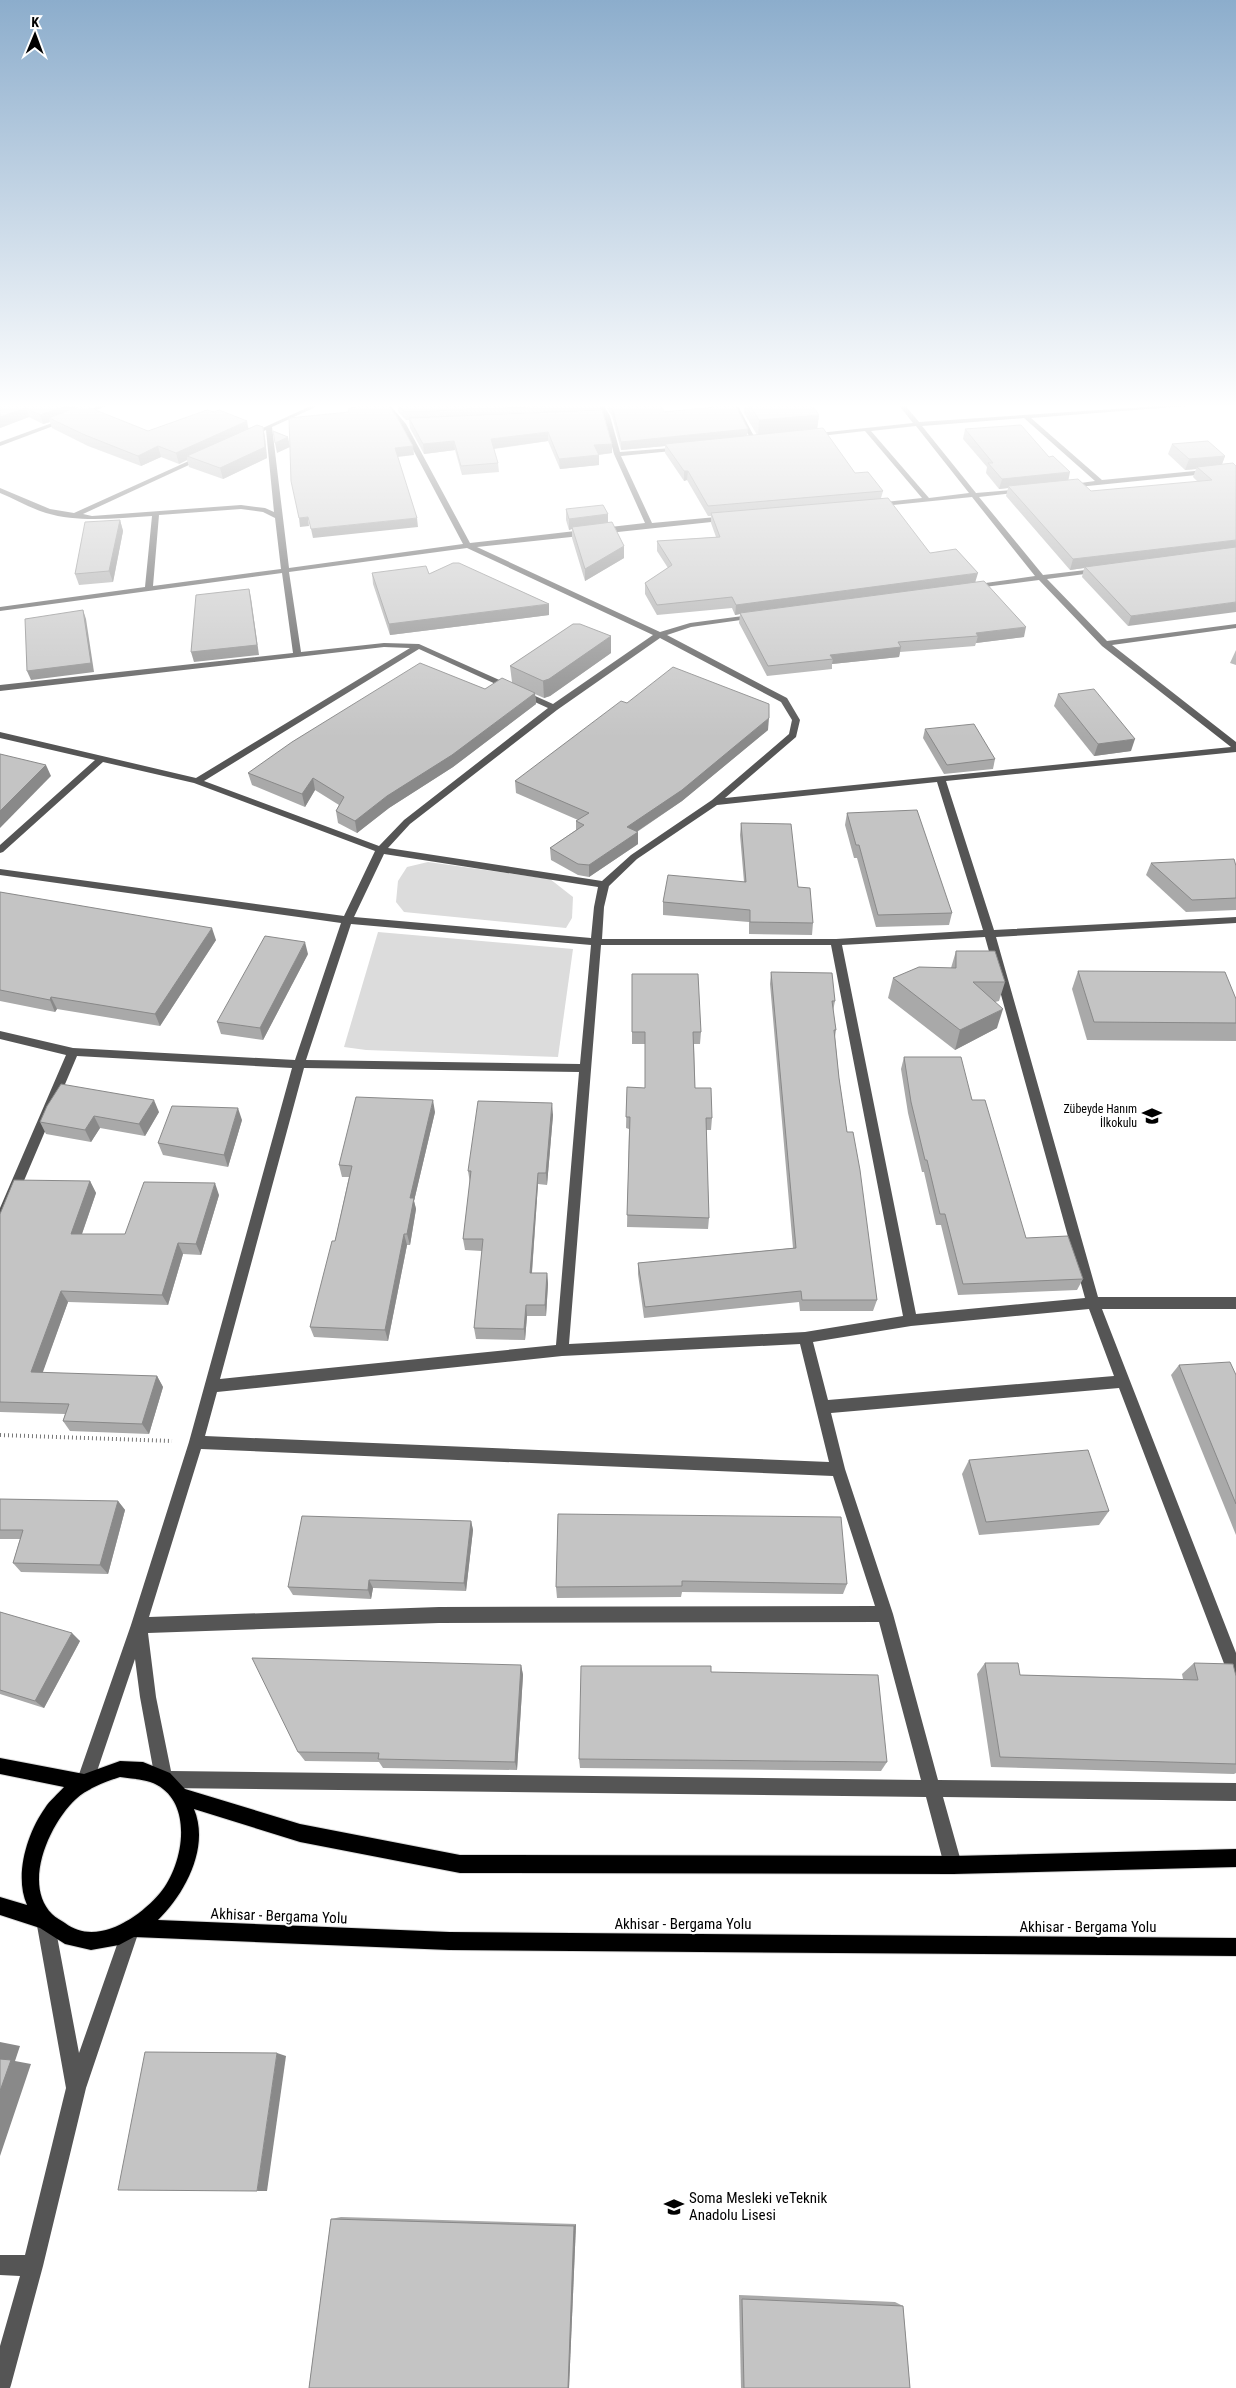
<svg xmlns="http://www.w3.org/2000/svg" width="1236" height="2388" font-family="'Roboto Condensed',sans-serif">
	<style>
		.green { fill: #dcdcdc }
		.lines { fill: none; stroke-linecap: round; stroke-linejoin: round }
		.major-casing { stroke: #dbdbdb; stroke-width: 2 }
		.path { stroke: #777; stroke-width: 4; stroke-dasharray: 1 3; stroke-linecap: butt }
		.minor { fill: #555; fill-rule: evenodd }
		.major { fill: #000; fill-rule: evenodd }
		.wall { fill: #a9a9a9 }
		.shaded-wall { fill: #898989 }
		.building { fill: #c4c4c4; stroke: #898989 }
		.labels { text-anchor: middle; stroke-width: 4.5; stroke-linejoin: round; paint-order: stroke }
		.poi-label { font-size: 12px; fill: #000; stroke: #fff; text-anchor: end }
		.near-street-label { font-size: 15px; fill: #000; stroke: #fff }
		.near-poi-label { font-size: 15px; fill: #000; stroke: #fff; text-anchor: start }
	</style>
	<rect width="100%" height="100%" fill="#fff"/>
	<!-- green -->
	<g class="green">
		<path d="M428,862L550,879L573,897L572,918L566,928L404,912L396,902L398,881L407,867Z"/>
		<path d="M378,932L573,949L558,1057L366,1050L344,1047Z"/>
	</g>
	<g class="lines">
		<defs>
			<path id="major" d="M0,1758L84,1774L120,1761L143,1762L170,1773L185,1789L300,1824L460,1855L953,1856L1236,1849V1867L953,1874L460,1873L300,1842L194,1809C210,1847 185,1894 158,1920L449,1932L1236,1938V1956L449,1950L134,1937L119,1945L91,1950L65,1944L40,1928L0,1915V1897L27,1905C14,1876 27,1833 45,1808C50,1800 58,1794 64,1787L0,1774ZM120,1777C133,1779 146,1779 157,1785C194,1805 183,1866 160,1893C139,1918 96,1947 65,1923C61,1920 56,1918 52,1914C22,1884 50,1823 76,1799C88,1788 105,1782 120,1777Z"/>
		</defs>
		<!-- major casing -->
		<use href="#major" class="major-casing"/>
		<!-- path -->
		<path class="path" d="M0,1435L172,1441"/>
		<!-- minor -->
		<g class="minor">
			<path d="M104,404H112L0,446V442Z"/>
			<path d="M315,404H322L272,427L289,568L463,544L400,425L383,404H389L406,424L470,543L645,523L614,454L604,416L597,404H603L610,416L620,452L684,447L685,448L682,450L621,456L652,523L727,516L731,518L730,520L477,547L660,632L690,623L758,614L759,616L755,618L691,627L667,635L787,698L800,720L796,737L725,798L1231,747L1102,646L1039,580L968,589L967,587L971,585L1035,576L972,497L873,507V503H876L922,498L865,431L811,437L809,436V434L913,423L898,404H904L919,422L1190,404L1187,406L1031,418L1102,480L1236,467V471L1068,488L1066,487V485L1095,481L1024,418L922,426L976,493L1025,489V491L1023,492L979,497L1043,575L1103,568V572H1100L1047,579L1107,641L1236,624V628L1112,645L1236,742V752L946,781L994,930L1236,917V923L996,937L1098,1297H1236V1309H1102L1236,1653V1682L1230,1680L1228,1674L1119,1388L831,1413L845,1469L893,1614L938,1780L1236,1783V1801L943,1797L962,1865L959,1871L953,1874L947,1871L944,1865L926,1797L164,1788L158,1785L155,1779L140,1697L135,1659L91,1789L85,1792L79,1789L76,1783L131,1625L189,1442L292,1068L77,1056L6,1223L4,1227L0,1228V1208L66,1055L0,1039V1031L73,1048L295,1060L341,923L0,875V869L344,916L375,851L194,783L103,762L3,852L0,853V845L95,760L0,738V732L196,778L410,648L384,647L0,691V685L293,653L282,573L0,611V607L145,587L152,516C116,518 80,523 46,513C30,508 15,499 0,493V488L50,509L74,513L202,455L204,456V458L83,514L92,516L241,505L265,508L274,512L266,430L250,437L245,436ZM916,426L969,493L929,498L871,431ZM241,509L263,512L275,518L281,569L153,586L159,515ZM467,548L653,635L553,704L419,644L384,643L301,652L289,572ZM660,638L781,702L792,720L789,734L712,800L631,855L602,881L388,848L410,824L557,710ZM419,649L548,708L404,820L379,846L204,781ZM937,782L983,930L836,939H602L604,907L609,886L637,859L717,805ZM384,854L598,887L594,907L591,938L354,917ZM351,924L591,945L580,1064L306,1060ZM985,937L1085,1298L916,1314L842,945ZM601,945H831L903,1316L805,1332L569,1344ZM304,1068L579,1072L556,1345L220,1379ZM1089,1309L1114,1376L828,1400L813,1342L911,1326ZM800,1344L829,1462L205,1436L217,1392L562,1356ZM201,1449L833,1476L875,1606L439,1607L149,1617ZM879,1622L921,1780L171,1771L156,1697L148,1633L439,1623Z"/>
			<path d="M731,404H737L757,442L752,441Z"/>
			<path d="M45,1911L51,1914L54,1920L79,2053L125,1922L131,1919L137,1922L140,1928L86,2088L43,2266L11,2385L10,2388H0V2346L20,2276L0,2275V2255H25L66,2088L36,1920L39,1914Z"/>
		</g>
		<!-- major -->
		<use href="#major" class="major"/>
	</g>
	<!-- wall -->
	<g class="wall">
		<path d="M0,404L75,408L148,431L248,428L263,427L265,438L267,458L223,479L189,467L187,460L179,464L161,457L141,466L88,446L52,428L50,422L43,424L29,417L0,428Z"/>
		<path d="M397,404H600V411L612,444V453L599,455V465L560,469L548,441L494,449L498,463L499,472L462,475L455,450L424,454L410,428L409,420H406L398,412Z"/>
		<path d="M604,404H660L664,412L747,436L757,435L744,413L745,404H811L819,415L817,428L855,473L883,491L881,498L930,553L976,582L1024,637L976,643L975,646L900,652L899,657L832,664V669L767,676L739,623L740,614L735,615L732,608L657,615L645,594V583L668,568L657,551V541L716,537L711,523V516H708L687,480L684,481L665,453V446L621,450L612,416Z"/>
		<path d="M965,429L1091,491L1198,482L1193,477L1196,469L1185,470L1168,454L1172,444L1225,456L1222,464L1128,626L1082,577L1084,568L1070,570L1006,496L1008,488L999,489L986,473L987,467L963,439Z"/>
		<path d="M566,509L608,514V522L624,558L585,581L572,538V529L569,530L566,520Z"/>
		<path d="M120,520L123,531L113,582L79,585L75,574Z"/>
		<path d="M372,573L429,574L549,615L390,635L373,584Z"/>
		<path d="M1236,650V665L1230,663Z"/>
		<path d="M611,653L550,696L544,698L535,694L536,704L453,767L389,808L357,833L338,823L336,811L339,805L315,790L305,807L252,785L248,773L485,689L512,682L510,666Z"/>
		<path d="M1058,694L1131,751L1094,756L1054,706Z"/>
		<path d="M627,703L768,730L682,801L637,832L638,844L589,877L578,875L551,860L550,848L576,830V821L578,820L516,793L515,781Z"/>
		<path d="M925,729L995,759L993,769L944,774L923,738Z"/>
		<path d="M847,813L952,913L949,925L876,927L857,858H854L845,825Z"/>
		<path d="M741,823L798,887L813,923L812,935L749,934V922L663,915V902L744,882L740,835Z"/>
		<path d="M1151,863L1236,866V910L1186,912L1146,875Z"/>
		<path d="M0,892L216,940L160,1026L57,1009L55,1012L0,1001Z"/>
		<path d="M956,951L1005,982L999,1001L995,1002L997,1028L955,1050L888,998L893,978L951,968Z"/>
		<path d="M308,954L263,1040L221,1034L217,1022Z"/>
		<path d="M1078,971L1236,999V1041L1087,1040L1072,989Z"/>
		<path d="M771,972L835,1001L833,1011L836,1030L835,1037L839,1078L847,1132L877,1300L873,1311H800L799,1302L644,1318L638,1274V1263L793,1248L770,984Z"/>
		<path d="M632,974L701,1032L700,1044H694L695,1088L712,1118L711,1130H706L709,1218L708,1229L627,1227L629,1129L626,1128L627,1087L645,1088V1044H632Z"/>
		<path d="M904,1057L972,1100L1026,1238L1083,1279L1077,1290L958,1295L941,1225H936L924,1172H922L908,1113L901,1069Z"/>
		<path d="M47,1106L159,1112L145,1136L100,1128L91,1142L46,1134L40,1122Z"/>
		<path d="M435,1112L414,1201L416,1209L410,1245H407L388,1341L314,1337L310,1327L335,1241L349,1177H342L339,1165Z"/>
		<path d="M553,1115L547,1185L538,1184L532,1273H547L548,1284L546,1316H527L525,1340L476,1339L474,1328L482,1251L465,1250L463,1239L470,1183L468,1171Z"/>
		<path d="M242,1120L228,1167L163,1155L158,1143Z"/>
		<path d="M90,1181L96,1193L82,1234H125L219,1195L201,1255L183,1254L168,1305L68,1302L42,1373L157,1376L163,1387L149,1434L70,1431L63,1421L65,1414L0,1412V1214Z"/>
		<path d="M1179,1365L1236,1375V1535L1171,1375Z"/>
		<path d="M969,1460L1109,1511L1099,1525L979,1535L962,1474Z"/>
		<path d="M0,1499L118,1501L125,1510L108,1574L21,1572L13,1563L20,1539H0Z"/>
		<path d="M558,1514L847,1584L843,1594L682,1592L681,1597L557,1598L556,1587Z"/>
		<path d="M471,1521L473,1530L466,1591L373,1588L371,1599L293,1595L288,1587Z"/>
		<path d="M0,1612L80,1641L44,1708L0,1694Z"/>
		<path d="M985,1663L1020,1675L1183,1679L1182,1674L1194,1663L1236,1676V1773L1234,1774L991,1767L977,1674Z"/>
		<path d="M521,1665L523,1675L517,1770L383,1768L379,1762L305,1761L298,1752Z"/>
		<path d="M579,1759L887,1762L881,1771L580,1768Z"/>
		<path d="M341,2217L576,2224L569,2388H309L331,2219Z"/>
		<path d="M739,2295L895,2302L903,2306L910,2388H741Z"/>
	</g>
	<!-- shaded-wall -->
	<g class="shaded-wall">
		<path d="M72,404H74L77,412L49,418L50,422L43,424L40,415Z"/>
		<path d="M26,408L29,417L0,428V417Z"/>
		<path d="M819,415L817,430L758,436L759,420Z"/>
		<path d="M247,421L249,432L187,456V460L179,464L176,453Z"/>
		<path d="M263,427L265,438L267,458L223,479L220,468Z"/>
		<path d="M748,429L747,437L665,444V446L621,450V442Z"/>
		<path d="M548,432V441L491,449V439Z"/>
		<path d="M288,437L290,447L277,453L275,443Z"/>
		<path d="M454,441L455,450L424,454L423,444Z"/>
		<path d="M612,444V453L595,455L594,445Z"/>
		<path d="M158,446L161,457L141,466L138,456Z"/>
		<path d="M413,446L414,455L397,457L395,448Z"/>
		<path d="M599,455V465L560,469L559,459Z"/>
		<path d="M1225,456L1221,467H1197L1196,469L1185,470L1189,459Z"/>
		<path d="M684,471H688L687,480L684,481Z"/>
		<path d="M1070,472L1068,482L1008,486V488L999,489L1002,479Z"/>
		<path d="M608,514V525L572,527V529L569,530V519Z"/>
		<path d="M308,517L309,526L300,527L299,518Z"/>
		<path d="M417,518L418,527L313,538L311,529Z"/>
		<path d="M120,520L123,531L113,582L109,571Z"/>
		<path d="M1236,540V550L1085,567L1084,568L1070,570L1073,559Z"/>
		<path d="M624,546V558L585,581V569Z"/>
		<path d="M978,573L975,583L740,613V614L735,615L736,605Z"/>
		<path d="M249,589L251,598L259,655L194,662L191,652Z"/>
		<path d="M1236,602V612L1128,626L1131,616Z"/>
		<path d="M549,604V615L390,635L389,624Z"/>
		<path d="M83,610L86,619L94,672L31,680L27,671Z"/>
		<path d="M1026,627L1024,637L976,643L978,636L976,633Z"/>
		<path d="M611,636V653L550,696L544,698L543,681Z"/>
		<path d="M901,647L899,657L832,664L833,659L830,655Z"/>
		<path d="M535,693L536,704L453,767L389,808L357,833L355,821L387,796Z"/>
		<path d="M769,718L768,730L682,801L627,838V827Z"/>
		<path d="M1135,739L1131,751L1094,756L1098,744Z"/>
		<path d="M46,765L51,776L0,828V811Z"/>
		<path d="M313,778L315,790L305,807L302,794Z"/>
		<path d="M638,832V844L589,877V865Z"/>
		<path d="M212,928L216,940L160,1026L155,1014Z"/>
		<path d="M305,942L308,954L263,1040L260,1028Z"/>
		<path d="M51,997L57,1009L55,1012L50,1000Z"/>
		<path d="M1003,1009L997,1028L955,1050L960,1030Z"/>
		<path d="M154,1100L159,1112L145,1136L139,1124Z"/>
		<path d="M433,1100L435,1112L414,1201L416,1209L410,1245L407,1234L410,1198Z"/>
		<path d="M552,1103L553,1115L547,1185L546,1173Z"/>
		<path d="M238,1108L242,1120L228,1167L224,1155Z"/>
		<path d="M94,1116L100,1128L91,1142L85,1130Z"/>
		<path d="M538,1173V1184L531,1284L530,1273Z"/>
		<path d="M90,1181L96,1193L78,1245L71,1234Z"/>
		<path d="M215,1183L219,1195L201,1255L196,1244Z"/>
		<path d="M404,1234L407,1245L388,1341L385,1330Z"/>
		<path d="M178,1243L183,1254L168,1305L162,1295Z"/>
		<path d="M547,1273L548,1284L546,1316L545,1305Z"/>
		<path d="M61,1291L68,1302L39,1383L31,1372Z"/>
		<path d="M526,1305L527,1316L525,1340L524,1329Z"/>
		<path d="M157,1376L163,1387L149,1434L142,1424Z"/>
		<path d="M118,1501L125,1510L108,1574L100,1565Z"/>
		<path d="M471,1521L473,1530L466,1591L464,1583Z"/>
		<path d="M369,1580L373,1588L371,1599L368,1590Z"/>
		<path d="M72,1633L80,1641L44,1708L35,1701Z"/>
		<path d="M521,1665L523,1675L517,1770L515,1762Z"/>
		<path d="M0,2042L20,2046L15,2061L31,2064L0,2156Z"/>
		<path d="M277,2053L286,2056L267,2191H257Z"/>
		<path d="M576,2224L569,2388H568L574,2226Z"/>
	</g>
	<!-- building -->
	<g class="building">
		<path d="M0,404H72L40,415L26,408L0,417Z"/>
		<path d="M387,404L397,417L413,446L395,448L417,518L311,529L308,517L299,518L291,481L289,418L349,412L348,408Z"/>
		<path d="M397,404H600L405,412Z"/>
		<path d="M609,404H660L664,412L735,405L748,429L621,442L612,407Z"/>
		<path d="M749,404H811L819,415L759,420Z"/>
		<path d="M83,405L148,431L207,410L214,412L219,410L247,421L176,453L158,446L138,456L85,435L49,418Z"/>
		<path d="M602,410L612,444L594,445L599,455L559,459L548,432L491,439L498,463L461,466L454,441L423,444L409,418Z"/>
		<path d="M257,425L263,427L265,447L220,468L187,456Z"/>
		<path d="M1021,425L1049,457L1053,456L1070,472L1002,479L988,463H993L965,429Z"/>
		<path d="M823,428L855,473L868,472L883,491L708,506L688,471H684L665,444Z"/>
		<path d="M273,431L288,437L275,443Z"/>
		<path d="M1208,441L1225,456L1189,459L1172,444Z"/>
		<path d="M1233,463L1236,466V540L1073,559L1008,486L1078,479L1091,491L1212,480L1197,467Z"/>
		<path d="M888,498L930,553L956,549L978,573L736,605L732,597L657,605L645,583L672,565L657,541L720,537L711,513Z"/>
		<path d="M603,505L608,514L569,519L566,509Z"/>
		<path d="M120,520L109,571L75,574L85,522Z"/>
		<path d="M612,522L624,546L585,569L572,527Z"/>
		<path d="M1236,547V602L1131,616L1085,567Z"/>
		<path d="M453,563H459L549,604L389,624L372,573L426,566L429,574Z"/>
		<path d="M984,581L1026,627L976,633L978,636L898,642L901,647L830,655L833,659L768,666L740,613Z"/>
		<path d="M249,589L257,645L191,652L196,595Z"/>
		<path d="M83,610L91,663L27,671L25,619Z"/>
		<path d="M573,624H580L611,636L549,679L543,681L510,666Z"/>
		<path d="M420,663L485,689L502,678L535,693L452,755L387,796L355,821L336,811L344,797L313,778L302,794L248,773L292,742Z"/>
		<path d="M673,667L769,704V718L682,790L627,827L638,832L589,865L578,864L550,848L584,825L576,821L589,813L515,781L621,701L627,703Z"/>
		<path d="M1094,689L1135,739L1098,744L1058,694Z"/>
		<path d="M974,724L995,759L947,765L925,729Z"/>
		<path d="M0,754L46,765L0,811Z"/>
		<path d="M917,810L952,913L878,915L859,845H856L847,813Z"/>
		<path d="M741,823L791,824L798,887L810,888L813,923L750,922V910L663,902L668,875L746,882Z"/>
		<path d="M1234,859L1236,866V898L1192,900L1151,863Z"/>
		<path d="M0,892L212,928L155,1014L51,997L50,1000L0,990Z"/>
		<path d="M265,936L305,942L260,1028L217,1022Z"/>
		<path d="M956,951H995L1005,982H973L1003,1009L960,1030L893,978L919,967L956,968Z"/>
		<path d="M1078,971L1225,972L1236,999V1023L1094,1022Z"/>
		<path d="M771,972L832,973L835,1001H832L836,1030H834L839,1078L847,1132H853L860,1170L877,1300H802L801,1291L645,1307L638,1263L796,1248Z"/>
		<path d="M632,974H698L701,1032H693L695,1088H711L712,1118H706L709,1218L627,1215L630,1117H626L627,1087L645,1088V1032H632Z"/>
		<path d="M904,1057H961L972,1100H985L1026,1238L1068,1236L1083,1279L963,1284L945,1214H940L927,1160H925L911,1102Z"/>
		<path d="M61,1084L154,1100L139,1124L94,1116L85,1130L40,1122L47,1106Z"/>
		<path d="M356,1097L433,1100L410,1198H414L407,1234H404L385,1330L310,1327L332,1241H335L352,1166L339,1165Z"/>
		<path d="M478,1101L552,1103L546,1173H538L530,1273H547L545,1305H526L524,1329L474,1328L483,1239H463L471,1171H468Z"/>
		<path d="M172,1106L238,1108L224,1155L158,1143Z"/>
		<path d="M14,1180L90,1181L71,1234H125L144,1182L215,1183L196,1244L178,1243L162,1295L61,1291L31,1372L157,1376L142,1424L63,1421L69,1404L0,1402V1214Z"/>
		<path d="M1230,1362L1236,1375V1504L1179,1365Z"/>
		<path d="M1088,1450L1109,1511L986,1522L969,1460Z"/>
		<path d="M0,1499L118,1501L100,1565L13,1563L23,1530H0Z"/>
		<path d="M558,1514L841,1517L847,1584L682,1581V1586L556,1587Z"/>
		<path d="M302,1516L471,1521L464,1583L369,1580L368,1590L288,1587Z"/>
		<path d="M0,1612L72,1633L35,1701L0,1690Z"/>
		<path d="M252,1658L521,1665L515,1762L378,1759L379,1753L298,1752Z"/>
		<path d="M985,1663H1018L1020,1675L1198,1680L1194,1663L1233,1664L1236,1676V1764L1000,1757Z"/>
		<path d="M581,1666H711V1672L878,1675L887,1762L579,1759Z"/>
		<path d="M145,2052L277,2053L257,2191L118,2190Z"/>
		<path d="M0,2059L11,2060L0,2091Z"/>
		<path d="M331,2219L574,2226L568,2388H309Z"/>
		<path d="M742,2299L903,2306L910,2388H744Z"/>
	</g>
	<!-- sky -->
	<linearGradient id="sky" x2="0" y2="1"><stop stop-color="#8cadcc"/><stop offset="0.55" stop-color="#fff"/><stop offset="1" stop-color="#fff" stop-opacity="0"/></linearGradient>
	<rect width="1236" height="738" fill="url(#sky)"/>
	<!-- icons -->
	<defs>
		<symbol id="school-bare" viewBox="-9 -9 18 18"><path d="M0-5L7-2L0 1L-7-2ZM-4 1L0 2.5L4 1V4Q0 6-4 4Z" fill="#000" stroke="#fff" stroke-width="2.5" paint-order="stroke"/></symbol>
	</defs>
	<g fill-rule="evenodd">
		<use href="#school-bare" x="1138" y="1102" width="28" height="28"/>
		<use href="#school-bare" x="660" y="2193" width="28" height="28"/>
	</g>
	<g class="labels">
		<!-- poi labels -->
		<g class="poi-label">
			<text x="1137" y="1113">Zübeyde Hanım<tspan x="1137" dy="14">İlkokulu</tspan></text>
		</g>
		<!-- near-street labels -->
		<g class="near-street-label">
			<text transform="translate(279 1916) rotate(2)" y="5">Akhisar - Bergama Yolu</text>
			<text x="683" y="1929">Akhisar - Bergama Yolu</text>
			<text x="1088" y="1932">Akhisar - Bergama Yolu</text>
		</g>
		<!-- near-poi labels -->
		<g class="near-poi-label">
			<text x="689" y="2203">Soma Mesleki veTeknik<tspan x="689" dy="17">Anadolu Lisesi</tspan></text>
		</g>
	</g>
	<!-- north arrow -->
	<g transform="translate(35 35) rotate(1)" stroke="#ffffff" stroke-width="4" paint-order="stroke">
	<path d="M0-4L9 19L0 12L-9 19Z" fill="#000000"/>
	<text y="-8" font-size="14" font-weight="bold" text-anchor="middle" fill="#000000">K</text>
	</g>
</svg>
